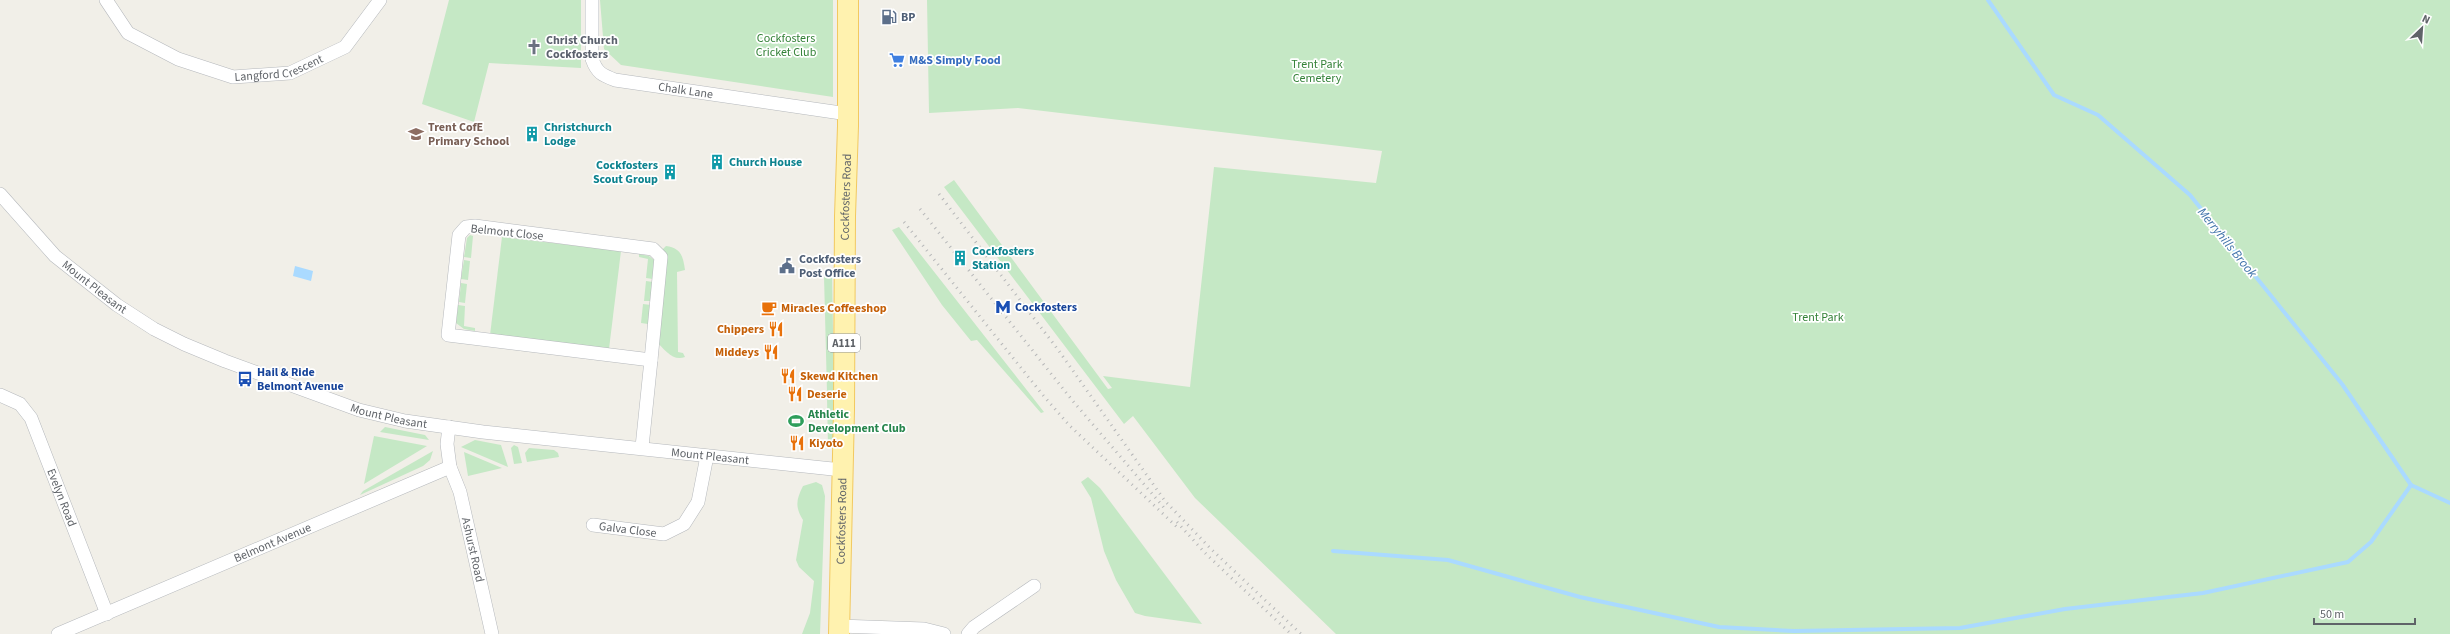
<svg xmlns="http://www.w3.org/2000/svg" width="2450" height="634" font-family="'Source Sans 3',sans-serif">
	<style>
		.green { fill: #c5e8c5 }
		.water { fill: #aadaff }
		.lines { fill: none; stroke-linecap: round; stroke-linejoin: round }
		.stream { stroke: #aadaff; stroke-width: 4 }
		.minor-casing { stroke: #b5b8bc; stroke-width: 14 }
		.primary-casing { stroke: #f2c960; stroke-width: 22 }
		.minor { stroke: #fff; stroke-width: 13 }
		.primary { stroke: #fff2af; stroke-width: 20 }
		.rail { stroke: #b6b7b8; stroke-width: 3; stroke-dasharray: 1 5; stroke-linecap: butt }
		.labels { text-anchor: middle; stroke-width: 3.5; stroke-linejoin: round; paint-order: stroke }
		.shield { fill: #fff; stroke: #8f9295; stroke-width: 1 }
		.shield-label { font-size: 11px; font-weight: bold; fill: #5f6368 }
		.service-label { font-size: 12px; font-weight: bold; fill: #4e5e75; stroke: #fff; text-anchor: start }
		.park-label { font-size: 12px; fill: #348238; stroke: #fff }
		.worship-label { font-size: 12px; font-weight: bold; fill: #5b616d; stroke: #fff; text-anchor: start }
		.shop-label { font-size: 12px; font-weight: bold; fill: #366cbe; stroke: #fff; text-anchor: start }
		.street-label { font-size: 12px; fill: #5f6368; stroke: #fff }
		.education-label { font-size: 12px; font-weight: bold; fill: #785e54; stroke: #fff; text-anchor: start }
		.culture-label { font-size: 12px; font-weight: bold; fill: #0d838f; stroke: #fff; text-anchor: start }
		.transit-label { font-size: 12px; font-weight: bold; fill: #164399; stroke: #fff; text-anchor: start }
		.food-label { font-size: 12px; font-weight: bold; fill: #c56008; stroke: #fff; text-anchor: start }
		.leisure-label { font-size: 12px; font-weight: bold; fill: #27864d; stroke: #fff; text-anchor: start }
		.water-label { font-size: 13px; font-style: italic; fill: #4174aa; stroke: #fff }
	</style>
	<rect width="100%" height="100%" fill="#f1efe8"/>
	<!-- green -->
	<g class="green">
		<path d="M449,0H581V68L489,63L474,122L422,104Z"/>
		<path d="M600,0H833V97L621,65L604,49Z"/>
		<path d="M927,0H2450V634H1336L1195,498L1133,416L1124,424L944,187L954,180L1108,389L1112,388L1103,376L1190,387L1214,167L1376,183L1382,151L1018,108L929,113Z"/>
		<path d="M899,227L1044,412L1041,413L977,340L971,341L942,305L892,230Z"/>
		<path d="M470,235L473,236L471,258L464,257L467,238Z"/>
		<path d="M502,237L621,251L609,349L490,335Z"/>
		<path d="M666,246C681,248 683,256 685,270L677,272L678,352L683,353L685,357C673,362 664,349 656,341L662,250Z"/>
		<path d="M639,254L649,256L654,260L653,279L646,278L648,259L639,257Z"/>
		<path d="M464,260L470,261L468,280L461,279Z"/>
		<path d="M832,269L834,392H827L824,276L826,271Z"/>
		<path d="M646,281L653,282L651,301H644Z"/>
		<path d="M461,283L467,284L465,303L459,302Z"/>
		<path d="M643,304L651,305L648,324L641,323Z"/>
		<path d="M458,305L465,306L464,326L475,328V331L464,329L456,323Z"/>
		<path d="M827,398H833L834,446H828Z"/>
		<path d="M385,427L425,435L429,440L380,432Z"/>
		<path d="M374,436L427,446L364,484Z"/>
		<path d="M475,440L501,445L508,467L461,447Z"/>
		<path d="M514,445L518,447L522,463L514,464L511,448Z"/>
		<path d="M529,448L554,450L558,453L559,457L527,462L525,453Z"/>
		<path d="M433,451L430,460L423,466L360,495L363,491Z"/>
		<path d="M464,452L502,468L468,476Z"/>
		<path d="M1088,477L1100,488L1202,624L1145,616L1135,613L1116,580L1104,551L1091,498L1081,482Z"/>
		<path d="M816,482L822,485L825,496L820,634H802L810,613L814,581L799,567L796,560L803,520C795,507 796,500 803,486Z"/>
	</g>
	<!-- water -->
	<path class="water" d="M295,266L313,271L311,281L293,276Z"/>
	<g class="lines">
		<!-- stream -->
		<g class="stream">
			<path d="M1988,0L2054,95L2098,115L2190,195L2342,384L2411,485L2450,503"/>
			<path d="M1333,551L1448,560L1580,597L1719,627L1794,631L1960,628L2065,609L2203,593L2348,562L2371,542L2411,485"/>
		</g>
		<defs>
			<g id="minor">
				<path id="s1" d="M106,0L128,33L178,59L233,77L290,73L345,47L380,0"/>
				<path id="s2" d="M592,0V59C597,73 602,75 615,80L848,114"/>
				<path id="s3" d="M0,194L55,256L117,305L154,329L184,344L225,361L359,410L405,421L483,432L842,470"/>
				<path d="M475,226L653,249L661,257L651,360L448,335L459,235L466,227Z"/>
				<path id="s4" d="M0,395L20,404L31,418L107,614"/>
				<path d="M642,447L651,360"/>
				<path id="s5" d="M450,467L460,492L492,634"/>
				<path id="s6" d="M593,525L664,534L684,524L698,502L707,456"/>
				<path d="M839,626L924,629L944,634"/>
				<path id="s7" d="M58,634L450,467L447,444L449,427"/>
				<path d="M968,634L974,627L1034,586"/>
			</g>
			<g id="primary">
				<path id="s8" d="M839,634L844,410L845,216L848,126V0"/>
			</g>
		</defs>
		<!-- minor casing -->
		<use href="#minor" class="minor-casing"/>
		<!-- primary casing -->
		<use href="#primary" class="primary-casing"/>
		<!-- minor -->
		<use href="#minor" class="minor"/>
		<!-- primary -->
		<use href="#primary" class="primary"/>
		<!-- rail -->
		<g class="rail">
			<path d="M939,194L1059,351L1165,501L1211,549L1301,634"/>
			<path d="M920,209L1072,400L1166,510"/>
			<path d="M904,222L1042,394L1069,425L1178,528"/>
			<path d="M1177,522L1206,554L1291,634"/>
		</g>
	</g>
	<!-- icons -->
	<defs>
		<symbol id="fuel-bare" viewBox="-9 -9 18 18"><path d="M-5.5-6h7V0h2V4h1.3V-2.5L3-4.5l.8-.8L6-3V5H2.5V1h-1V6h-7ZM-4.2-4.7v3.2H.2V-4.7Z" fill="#5c6f8a" stroke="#fff" stroke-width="2.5" paint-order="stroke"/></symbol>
		<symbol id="church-bare" viewBox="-9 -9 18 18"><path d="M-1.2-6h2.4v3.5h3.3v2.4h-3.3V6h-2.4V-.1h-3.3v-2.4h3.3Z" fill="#6b7280" stroke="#fff" stroke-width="2.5" paint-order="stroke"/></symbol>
		<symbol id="supermarket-bare" viewBox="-9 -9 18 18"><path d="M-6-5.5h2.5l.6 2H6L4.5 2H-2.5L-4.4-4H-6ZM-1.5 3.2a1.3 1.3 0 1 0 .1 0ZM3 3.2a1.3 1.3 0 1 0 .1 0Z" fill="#3f7fe0" stroke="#fff" stroke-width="2.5" paint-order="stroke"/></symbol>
		<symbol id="school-bare" viewBox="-9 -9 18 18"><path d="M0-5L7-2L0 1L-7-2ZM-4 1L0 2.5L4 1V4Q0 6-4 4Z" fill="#8d6e63" stroke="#fff" stroke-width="2.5" paint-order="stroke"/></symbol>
		<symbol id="building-bare" viewBox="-9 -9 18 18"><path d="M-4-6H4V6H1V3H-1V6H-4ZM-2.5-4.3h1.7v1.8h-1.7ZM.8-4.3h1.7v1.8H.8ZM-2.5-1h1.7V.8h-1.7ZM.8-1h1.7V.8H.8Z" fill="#0f9aa8" stroke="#fff" stroke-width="2.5" paint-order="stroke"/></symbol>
		<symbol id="civic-bare" viewBox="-9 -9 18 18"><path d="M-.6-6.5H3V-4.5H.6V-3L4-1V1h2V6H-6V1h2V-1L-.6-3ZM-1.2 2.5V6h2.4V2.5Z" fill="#5c6f8a" stroke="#fff" stroke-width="2.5" paint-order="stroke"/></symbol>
		<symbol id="metro-bare" viewBox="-9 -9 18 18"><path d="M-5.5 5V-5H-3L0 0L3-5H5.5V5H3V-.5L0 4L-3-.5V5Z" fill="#1a4fb4" stroke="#fff" stroke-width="2.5" paint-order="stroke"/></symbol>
		<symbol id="cafe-bare" viewBox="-9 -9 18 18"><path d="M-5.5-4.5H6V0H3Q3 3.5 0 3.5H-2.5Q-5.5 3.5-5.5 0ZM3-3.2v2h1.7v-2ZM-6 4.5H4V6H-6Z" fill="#e8710a" stroke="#fff" stroke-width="2.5" paint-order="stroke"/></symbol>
		<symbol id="restaurant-bare" viewBox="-9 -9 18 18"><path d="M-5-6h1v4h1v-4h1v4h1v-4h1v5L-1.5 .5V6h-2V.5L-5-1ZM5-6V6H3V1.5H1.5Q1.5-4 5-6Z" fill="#e8710a" stroke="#fff" stroke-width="2.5" paint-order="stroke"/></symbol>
		<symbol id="bus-bare" viewBox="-9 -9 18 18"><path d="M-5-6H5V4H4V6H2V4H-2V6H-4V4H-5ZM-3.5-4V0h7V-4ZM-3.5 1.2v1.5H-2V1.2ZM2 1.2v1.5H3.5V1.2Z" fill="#1a4fb4" stroke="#fff" stroke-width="2.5" paint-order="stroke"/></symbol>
		<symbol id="stadium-bare" viewBox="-9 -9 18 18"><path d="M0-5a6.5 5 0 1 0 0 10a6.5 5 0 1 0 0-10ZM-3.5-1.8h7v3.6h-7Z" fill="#2e9e5b" stroke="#fff" stroke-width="2.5" paint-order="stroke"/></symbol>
	</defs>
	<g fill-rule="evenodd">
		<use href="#fuel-bare" x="878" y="6" width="22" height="22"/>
		<use href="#church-bare" x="523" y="36" width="22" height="22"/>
		<use href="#supermarket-bare" x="886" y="49" width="22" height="22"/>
		<use href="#school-bare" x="405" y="123" width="22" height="22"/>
		<use href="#building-bare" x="521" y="123" width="22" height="22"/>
		<use href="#building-bare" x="706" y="151" width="22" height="22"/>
		<use href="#building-bare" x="659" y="161" width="22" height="22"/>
		<use href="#building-bare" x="949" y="247" width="22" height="22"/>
		<use href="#civic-bare" x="776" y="255" width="22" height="22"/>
		<use href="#metro-bare" x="992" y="296" width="22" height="22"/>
		<use href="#cafe-bare" x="758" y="297" width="22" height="22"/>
		<use href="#restaurant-bare" x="765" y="318" width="22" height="22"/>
		<use href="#restaurant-bare" x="760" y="341" width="22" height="22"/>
		<use href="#restaurant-bare" x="777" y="365" width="22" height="22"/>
		<use href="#bus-bare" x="234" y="368" width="22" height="22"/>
		<use href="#restaurant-bare" x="784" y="383" width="22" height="22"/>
		<use href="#stadium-bare" x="785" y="410" width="22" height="22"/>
		<use href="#restaurant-bare" x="786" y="432" width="22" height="22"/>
	</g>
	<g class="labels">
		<!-- shield labels -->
		<rect class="shield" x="828" y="334" width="32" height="18" rx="3"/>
		<g class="shield-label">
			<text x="844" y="347">A111</text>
		</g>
		<!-- service labels -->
		<g class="service-label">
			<text x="901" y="21">BP</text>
			<text x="799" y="263">Cockfosters<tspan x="799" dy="14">Post Office</tspan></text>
		</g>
		<!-- park labels -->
		<g class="park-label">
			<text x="786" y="42">Cockfosters<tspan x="786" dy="14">Cricket Club</tspan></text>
			<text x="1317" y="68">Trent Park<tspan x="1317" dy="14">Cemetery</tspan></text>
			<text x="1818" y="321">Trent Park</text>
		</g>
		<!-- worship labels -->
		<g class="worship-label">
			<text x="546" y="44">Christ Church<tspan x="546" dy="14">Cockfosters</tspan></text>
		</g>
		<!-- shop labels -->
		<g class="shop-label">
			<text x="909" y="64">M&amp;S Simply Food</text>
		</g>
		<!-- street labels -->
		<g class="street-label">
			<text dy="4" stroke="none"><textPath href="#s1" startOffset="201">Langford Crescent</textPath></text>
			<text dy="4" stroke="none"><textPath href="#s2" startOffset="163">Chalk Lane</textPath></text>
			<text dy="4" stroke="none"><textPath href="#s8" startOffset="437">Cockfosters Road</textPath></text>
			<text transform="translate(507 232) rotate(6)" y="4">Belmont Close</text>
			<text dy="4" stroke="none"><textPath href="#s3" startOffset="133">Mount Pleasant</textPath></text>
			<text dy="4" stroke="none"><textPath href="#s3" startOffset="457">Mount Pleasant</textPath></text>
			<text dy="4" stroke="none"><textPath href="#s3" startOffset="781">Mount Pleasant</textPath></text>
			<text dy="4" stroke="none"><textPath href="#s4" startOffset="125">Evelyn Road</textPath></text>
			<text dy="4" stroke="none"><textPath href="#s8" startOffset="113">Cockfosters Road</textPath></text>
			<text dy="4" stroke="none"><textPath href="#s6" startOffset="35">Galva Close</textPath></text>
			<text dy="4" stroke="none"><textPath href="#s7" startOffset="233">Belmont Avenue</textPath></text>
			<text dy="4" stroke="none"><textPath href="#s5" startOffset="86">Ashurst Road</textPath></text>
		</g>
		<!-- education labels -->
		<g class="education-label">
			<text x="428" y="131">Trent CofE<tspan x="428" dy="14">Primary School</tspan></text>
		</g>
		<!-- culture labels -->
		<g class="culture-label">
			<text x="544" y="131">Christchurch<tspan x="544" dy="14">Lodge</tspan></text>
			<text x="729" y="166">Church House</text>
			<text x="658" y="169" text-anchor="end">Cockfosters<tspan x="658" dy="14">Scout Group</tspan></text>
			<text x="972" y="255">Cockfosters<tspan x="972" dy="14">Station</tspan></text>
		</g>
		<!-- transit labels -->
		<g class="transit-label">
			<text x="1015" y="311">Cockfosters</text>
			<text x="257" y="376">Hail &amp; Ride<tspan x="257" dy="14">Belmont Avenue</tspan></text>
		</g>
		<!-- food labels -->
		<g class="food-label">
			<text x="781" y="312">Miracles Coffeeshop</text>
			<text x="764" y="333" text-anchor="end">Chippers</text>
			<text x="759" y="356" text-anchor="end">Middeys</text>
			<text x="800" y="380">Skewd Kitchen</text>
			<text x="807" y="398">Deserie</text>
			<text x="809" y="447">Kiyoto</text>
		</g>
		<!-- leisure labels -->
		<g class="leisure-label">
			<text x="808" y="418">Athletic<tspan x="808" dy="14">Development Club</tspan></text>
		</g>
		<!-- water labels -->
		<g class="water-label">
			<text transform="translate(2228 242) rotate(51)" y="5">Merryhills Brook</text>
		</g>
	</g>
	<!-- north arrow -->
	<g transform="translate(2422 28) rotate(25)" stroke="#ffffff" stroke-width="3" paint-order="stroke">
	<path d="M0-3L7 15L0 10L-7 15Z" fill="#5f6368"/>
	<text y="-6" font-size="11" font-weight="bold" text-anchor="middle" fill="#5f6368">N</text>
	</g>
	<!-- scale -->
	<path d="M2314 618v6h101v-6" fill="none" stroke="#5f6368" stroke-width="2"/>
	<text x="2320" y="618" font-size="12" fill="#5f6368" stroke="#ffffff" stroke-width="3" paint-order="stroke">50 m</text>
</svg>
